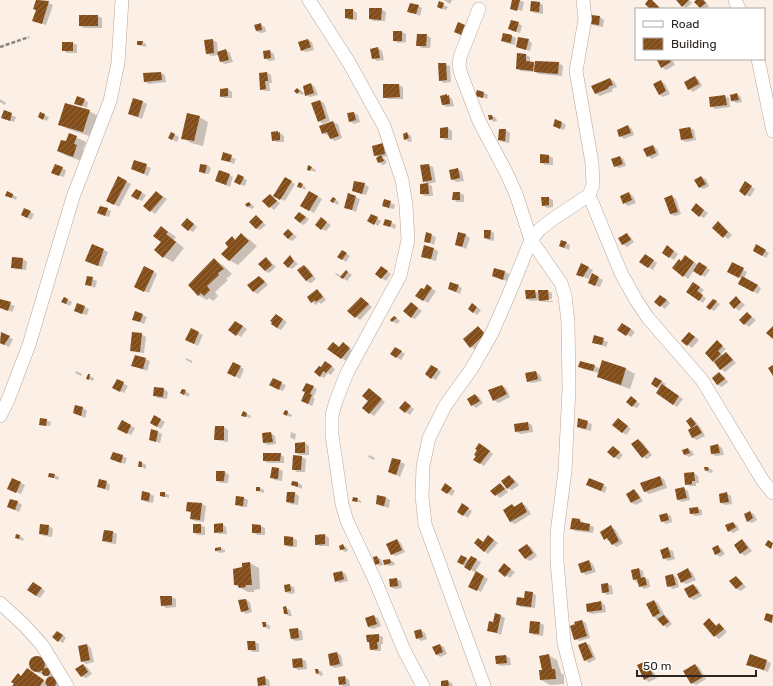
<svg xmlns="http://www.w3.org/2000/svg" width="773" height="686" font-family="Rubik,sans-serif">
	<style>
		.shadow { fill: #0003 }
		.building { fill: url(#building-hatch) }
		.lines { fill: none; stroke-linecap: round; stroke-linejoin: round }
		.street-casing { stroke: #b5a89f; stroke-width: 14 }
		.path { stroke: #8b837c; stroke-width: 2.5; stroke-dasharray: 4 2; stroke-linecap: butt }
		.street { stroke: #fff; stroke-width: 13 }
	</style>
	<defs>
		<pattern id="building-hatch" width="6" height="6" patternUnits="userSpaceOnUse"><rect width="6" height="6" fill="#824d19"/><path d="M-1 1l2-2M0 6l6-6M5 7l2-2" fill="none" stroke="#916942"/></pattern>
	</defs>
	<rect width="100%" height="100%" fill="#fcefe5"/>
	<!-- shadow -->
	<g class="shadow">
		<path d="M37,0H41L53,5L46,25L33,20L37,10L34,9Z"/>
		<path d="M444,0H452L450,4Z"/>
		<path d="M513,0H519L524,2L522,11L515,9V10L511,9Z"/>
		<path d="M677,0H689L692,3L686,8Z"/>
		<path d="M697,0H704L709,6L706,9H703L700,8Z"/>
		<path d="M440,3L448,7L446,10L438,7Z"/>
		<path d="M539,3L543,5V14L535,13L531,11Z"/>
		<path d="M418,6L422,8L420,16L408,11Z"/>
		<path d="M381,9L386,12L385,21H374L370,19Z"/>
		<path d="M353,10L357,13V20H350L346,18Z"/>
		<path d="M98,16L102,18V28H84L80,26Z"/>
		<path d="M600,17L604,20L603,27L596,26L591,24Z"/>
		<path d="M518,23L522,26L520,33L509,29Z"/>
		<path d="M261,25L265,27L266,32L261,33L256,31Z"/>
		<path d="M402,32L406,34V42L398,43L394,40Z"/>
		<path d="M426,35L431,38L430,48H422L417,45Z"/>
		<path d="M512,36L516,38L515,45L506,43L502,41Z"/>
		<path d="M212,40L217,42L218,53L226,50L230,53L233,62L225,64L221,62L219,55L211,56L207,53Z"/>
		<path d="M308,40L312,42L314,50L306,52L301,50Z"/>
		<path d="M528,40L532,43L530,51L517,47Z"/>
		<path d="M142,42L146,44V47L138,45Z"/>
		<path d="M73,43L77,45V53H67L63,50Z"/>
		<path d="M378,48L382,51L384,60L377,61L373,58Z"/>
		<path d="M270,51L274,54L275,60L269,61L265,58L264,52Z"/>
		<path d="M518,54L526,55L530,57V63L535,64L536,62L559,63L563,66L562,76L539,74L536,72L521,71L517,68Z"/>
		<path d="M661,59H672L675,65L666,70L662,67Z"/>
		<path d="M445,64L450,66L451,82L444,83L440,80Z"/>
		<path d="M161,73L165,75L166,82L149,84L145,82L144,74Z"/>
		<path d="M267,73L271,75L272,83H269L270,91H265L261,89L260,74Z"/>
		<path d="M695,77L699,80L702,86L693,92L689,89Z"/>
		<path d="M610,79L614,81L617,87L612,89L613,91L600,96L596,94L593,87Z"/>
		<path d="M661,81L665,84L670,94L663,97L659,94Z"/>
		<path d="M311,84L315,87L318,95L310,97L306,95Z"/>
		<path d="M399,85L403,87V99H388L384,97Z"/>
		<path d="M228,89L232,92V98H225L221,96Z"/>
		<path d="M297,89L302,91L304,94L302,95L298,93Z"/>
		<path d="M484,93L488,95L487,99L477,95Z"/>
		<path d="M737,94L741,97L742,102L737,103L732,101Z"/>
		<path d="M447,95L452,99L454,106L447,107L443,105Z"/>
		<path d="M725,96L729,98L730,107L715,109L711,106L710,98Z"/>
		<path d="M0,99L6,103L5,105L0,102Z"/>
		<path d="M84,100L88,102L87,108L76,103Z"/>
		<path d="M320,101L324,103L330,121L323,124L319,121L312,104Z"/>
		<path d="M143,102L147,104L142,119L129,113Z"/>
		<path d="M89,111L98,116L92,137L68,129L59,124Z"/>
		<path d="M4,112L16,117L14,122L2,118Z"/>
		<path d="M40,113L49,117L47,121L43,119Z"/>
		<path d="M354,113L358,115L360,122L354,124L350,121Z"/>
		<path d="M492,116L496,118L497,121L494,122L490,119Z"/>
		<path d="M199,117L208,122L203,146L191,143L183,138Z"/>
		<path d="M333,122L338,124L342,138L335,141L331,139L329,135H327L323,133Z"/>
		<path d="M561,122L566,125L564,130L559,128Z"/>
		<path d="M628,126L632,129L634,135L624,139L620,136Z"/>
		<path d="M448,128L452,131V140H445L441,137Z"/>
		<path d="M690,128L694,130L696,140L686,142L682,140L680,130Z"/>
		<path d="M506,130L510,133L509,143L503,142L499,140Z"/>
		<path d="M171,133L179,137L177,142L169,138Z"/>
		<path d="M280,133L284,136V142H277L273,140Z"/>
		<path d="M407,133L411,136L412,141L409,142L405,139Z"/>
		<path d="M69,134L86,142L83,150L86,151L82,161L67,156L58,151L66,143Z"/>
		<path d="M383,144L387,147L389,156L382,157L385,159L387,163L383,165L378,162L379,158L375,155Z"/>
		<path d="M653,146L657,149L659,155L652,159L648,156Z"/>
		<path d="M223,154L236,159L234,164L222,159Z"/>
		<path d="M541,155L549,156L553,158V165H545L541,162Z"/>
		<path d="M620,157L624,159L626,166L619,168L615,166Z"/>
		<path d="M135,161L151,168L148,176L132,169Z"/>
		<path d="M207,165L211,168L209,174H204L200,171Z"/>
		<path d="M428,165L433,167L436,182L428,184L424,181Z"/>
		<path d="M311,167L316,170L315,172L308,169Z"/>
		<path d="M62,168L66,170L64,177L57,175Z"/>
		<path d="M458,169L462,172L464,181L456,182L452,179Z"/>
		<path d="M229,175L233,177L230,187L216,181Z"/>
		<path d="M701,177L706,179L709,186L704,189L699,187Z"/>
		<path d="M119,178L131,184L119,207L107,200Z"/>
		<path d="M243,178L247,180L245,186L239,184Z"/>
		<path d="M285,178L295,184L285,201L274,195Z"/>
		<path d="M745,183L755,189L750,197L740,191Z"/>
		<path d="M364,184L369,187L366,195L353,191Z"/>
		<path d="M428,184L432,186L433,196H425L421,194V185Z"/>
		<path d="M302,185L306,187L305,190L298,186Z"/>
		<path d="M136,190L146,195L142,201L133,196Z"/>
		<path d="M7,192L17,197L16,200L6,195Z"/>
		<path d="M156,192L167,199L155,214L145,206Z"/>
		<path d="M310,192L322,199L314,213L301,206Z"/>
		<path d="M454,193H460L464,195V202H457L453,199Z"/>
		<path d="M629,193L633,196L636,203L628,206L624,203Z"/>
		<path d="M270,195L280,203L274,210L263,201Z"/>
		<path d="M672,196L676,199L681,214L675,216L670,214Z"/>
		<path d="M355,197L360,199L356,212L345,207Z"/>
		<path d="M333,198L339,202L338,205L331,201Z"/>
		<path d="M549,198L553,200V207L547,208L543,205Z"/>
		<path d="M385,200L395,205L394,209L388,208Z"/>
		<path d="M249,203L253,205L254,207L252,209L248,207L246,205Z"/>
		<path d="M697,205L708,213L704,218L700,216Z"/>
		<path d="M107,209L111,211L109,217L103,215Z"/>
		<path d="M30,212L34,214L31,220L26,217Z"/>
		<path d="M300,213L309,219L304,225L300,223Z"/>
		<path d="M372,215L381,221L378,226L369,220Z"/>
		<path d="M256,216L266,225L260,230L256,228Z"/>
		<path d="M386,220L396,225L395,229L385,224Z"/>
		<path d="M191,221L197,227L193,232L189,230Z"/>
		<path d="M325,221L331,225L326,231L322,229Z"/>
		<path d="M718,223L722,225L732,235L728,239L713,228Z"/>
		<path d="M162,227L176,237L174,240L184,248L173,262L164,257Z"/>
		<path d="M289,230L297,237L292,241L288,239Z"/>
		<path d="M490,231L494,233V241L489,240L485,238Z"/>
		<path d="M427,233L436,237L434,245L425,241Z"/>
		<path d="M241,235L250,240L257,246L238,265L229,260L232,238L236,240Z"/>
		<path d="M466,235L470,238L466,249L456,244Z"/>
		<path d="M627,235L631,237L634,242L627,247L623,244Z"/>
		<path d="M566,243L570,245L569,250L564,248Z"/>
		<path d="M757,245L769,253L766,258L754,250Z"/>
		<path d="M434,249L438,251L436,261L422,257Z"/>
		<path d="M671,249L678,254L674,260L663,253Z"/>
		<path d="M104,250L108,252L102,267L90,263Z"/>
		<path d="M346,253L350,256L346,262L338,256Z"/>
		<path d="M290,257L298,264L292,269L288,267Z"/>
		<path d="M649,257L657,263L653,270L640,262Z"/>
		<path d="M13,258L23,259L27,262L26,270L16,269L12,267Z"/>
		<path d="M266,258L270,261L276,267L269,273L265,271Z"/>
		<path d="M690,259L698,265L704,266L710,270L705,277L694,270L688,279L674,268L682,262Z"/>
		<path d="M214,260L223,265L232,274L226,279L228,280L215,292L218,296L213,301L209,298L207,300L198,295Z"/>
		<path d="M732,264L747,272L744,278L761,288L758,294L739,284L742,278L728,271Z"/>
		<path d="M304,266L308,268L316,279L311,283L306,281L298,271Z"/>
		<path d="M589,268L593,270L588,279L578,274Z"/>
		<path d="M385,270L391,274L386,281L376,274Z"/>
		<path d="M153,271L157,274L149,293L139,289Z"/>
		<path d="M346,271L352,275L347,281L342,277L341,278L335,274L336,273L341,276Z"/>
		<path d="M505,272L509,274L507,281L493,276Z"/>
		<path d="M593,275L603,280L600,287L593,285Z"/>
		<path d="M88,277L97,281L95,288L86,284Z"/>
		<path d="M259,277L263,279L268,285L257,294L253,291Z"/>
		<path d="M694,283L704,290L700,294L706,298L703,303L699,300Z"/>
		<path d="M427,286L436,291L428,303L417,296L424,291Z"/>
		<path d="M458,286L462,288L460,294L453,291Z"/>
		<path d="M317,290L321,293L326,300L321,304L319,302L316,305L312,302Z"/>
		<path d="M535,291L540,294L548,291L552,293V299H543V301H553V302H544L540,300L531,301L527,299Z"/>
		<path d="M736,297L745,305L739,311L730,303Z"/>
		<path d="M361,298L372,307L360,320L356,317Z"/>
		<path d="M665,298L670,303L665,309L656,302Z"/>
		<path d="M0,300L15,306L12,312L0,307Z"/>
		<path d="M68,300L72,302L70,306L62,302Z"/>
		<path d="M713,300L720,304L714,311L708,307Z"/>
		<path d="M412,303L422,311L415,319L411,317Z"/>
		<path d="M84,307L89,309L87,315L79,313Z"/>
		<path d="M477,307L481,310L477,315L473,312Z"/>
		<path d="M747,313L756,320L749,327L740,320Z"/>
		<path d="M142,315L147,317L144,324L133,319Z"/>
		<path d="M280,317L287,322L281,330L277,328L273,322Z"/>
		<path d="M395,317L400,321L397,324L392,321Z"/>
		<path d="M240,324L247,329L241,337L230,330Z"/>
		<path d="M627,326L635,332L631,337L619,330Z"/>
		<path d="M478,327L489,337L475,350L464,339Z"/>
		<path d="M199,333L203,335L198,346L191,342Z"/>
		<path d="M1,334L13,339L9,347L0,343Z"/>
		<path d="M141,334L146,337L144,353L135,352L131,350Z"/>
		<path d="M693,335L699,340L692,348L683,341Z"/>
		<path d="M595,337L608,342L606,347L593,342Z"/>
		<path d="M717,342L726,349L721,354L723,356L726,353L730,356L736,363L725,372L721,369L714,361Z"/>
		<path d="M337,346L340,348L347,346L353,351L346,361L329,349Z"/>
		<path d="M399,350L405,354L401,360L391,354Z"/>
		<path d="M186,358L192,361V363L186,360Z"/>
		<path d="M145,359L150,361L147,371L133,366Z"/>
		<path d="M603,361L626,369L635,374L630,389L607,381L598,376L599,373L583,369L579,366H595L600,369Z"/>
		<path d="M330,364L335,369L331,375L328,373L324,378L320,376L321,368Z"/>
		<path d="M240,367L244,369L240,379L232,374Z"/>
		<path d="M436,368L441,372L436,380L432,378Z"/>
		<path d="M76,371L82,374L81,376L75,373Z"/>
		<path d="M536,372L540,375L542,381L532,383L527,381Z"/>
		<path d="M720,374L724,376L728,382L722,387L718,385L713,379Z"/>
		<path d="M88,375L94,378L93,381L87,378Z"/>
		<path d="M656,378L666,384L664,386L683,399L677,407L673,404L660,389L652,383Z"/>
		<path d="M117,380L128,386L124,393L118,390Z"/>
		<path d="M273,380L286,385L283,391L271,385Z"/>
		<path d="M502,386L506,388L510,397L498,403L494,400Z"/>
		<path d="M313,387L317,389L313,398L315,399L312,406L306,403Z"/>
		<path d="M164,389L168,392L167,399L158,398L154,395Z"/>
		<path d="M185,391L190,394L188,397L182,393Z"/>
		<path d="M373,392L385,402L374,416L363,408L369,400Z"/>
		<path d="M475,395L479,397L483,403L476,408L472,405L468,399Z"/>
		<path d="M632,398L640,404L637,408L632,406Z"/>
		<path d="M409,405L414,409L410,415L406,412Z"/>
		<path d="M83,408L87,411L85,418L74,413Z"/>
		<path d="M285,411L292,415L291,417L284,414Z"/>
		<path d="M247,414L251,416L250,418L243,415Z"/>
		<path d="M155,416L165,422L161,429L151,423Z"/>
		<path d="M41,419L51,422L50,426L43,425V426L40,424Z"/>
		<path d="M618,419L631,429L626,435L622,432Z"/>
		<path d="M691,419L695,421L701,428L705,436L697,440L693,438L689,430L693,428L687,421Z"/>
		<path d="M579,420L592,424L591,431L582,429L578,427Z"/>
		<path d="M122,421L135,428L131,435L119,428Z"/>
		<path d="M528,423L532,425L533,432L521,434L516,432Z"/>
		<path d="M224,427L228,430V442L220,441L215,439Z"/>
		<path d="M158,432L162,434L160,443L150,439Z"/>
		<path d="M291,432L296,434L295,440L290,437Z"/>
		<path d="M271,433L275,436L276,444L268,445L264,443Z"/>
		<path d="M638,440L642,442L652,455L647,459L643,457Z"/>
		<path d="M305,443L309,446V455H300L296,453Z"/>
		<path d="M718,445L722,448L724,455L716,456L712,454Z"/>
		<path d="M484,446L493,454L484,466L480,463L477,456Z"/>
		<path d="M613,447L623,455L619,460L615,457Z"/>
		<path d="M688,449L692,451L694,455L689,457L685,455Z"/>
		<path d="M114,453L127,458L125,464L116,461Z"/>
		<path d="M280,454L284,457V463H268L264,461Z"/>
		<path d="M369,455L375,458L374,460L368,457Z"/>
		<path d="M301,457L306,459L305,472H297L293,469Z"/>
		<path d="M393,459L405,464L400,477L389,471Z"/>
		<path d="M142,463L146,465V469L139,466Z"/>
		<path d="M708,468L712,470L713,472L710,473L706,471Z"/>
		<path d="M278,469L283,471L282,481L275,480L271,477Z"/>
		<path d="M225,472L229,475L228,483H221L217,481Z"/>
		<path d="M694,473L698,476L699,483H696V486H690L686,484Z"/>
		<path d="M54,475L59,477L58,480L49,476Z"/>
		<path d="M509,476L513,478L519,485L512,490L507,488Z"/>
		<path d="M659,477L664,479L667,488L649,494L644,491Z"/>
		<path d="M13,479L25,485L21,494L13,491Z"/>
		<path d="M106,482L110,485L109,491L99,487Z"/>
		<path d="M298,483L302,485V489L293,485Z"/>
		<path d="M445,484L455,491L452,496L442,489Z"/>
		<path d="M500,484L504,487L508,492L500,498L492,491Z"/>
		<path d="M603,485L607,487L605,493L591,487Z"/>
		<path d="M260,488L264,490V493L257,491Z"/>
		<path d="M684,488L688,491L690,500L682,502L678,500Z"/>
		<path d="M634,490L638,493L643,501L636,505L632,503L627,494Z"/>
		<path d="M143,493L150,494L154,496L153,503L146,502L142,499Z"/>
		<path d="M164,493L169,495V498L161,496Z"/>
		<path d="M295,493L299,496L298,505L291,504L287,502Z"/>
		<path d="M727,494L731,496L732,504L725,505L721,503Z"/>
		<path d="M244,498L248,500L247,507H241L236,504Z"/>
		<path d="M386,498L390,500L389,508L381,506L377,504Z"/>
		<path d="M357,499L361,501V503L353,500Z"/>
		<path d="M18,502L22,505L19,512L8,507Z"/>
		<path d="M202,504L206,506L204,522L195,521L191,519V513L187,510Z"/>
		<path d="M522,504L526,506L531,514L515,524L510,522L512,505L516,507Z"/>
		<path d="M463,505L472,511L468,518L458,511Z"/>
		<path d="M697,508L702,510V515L695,516L691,513Z"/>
		<path d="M750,512L754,514L757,520L752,523L747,521Z"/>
		<path d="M667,514L671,516L672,522L666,524L662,521Z"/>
		<path d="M580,520L584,523V524L594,527L593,533L575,531L571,528Z"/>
		<path d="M733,523L737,525L739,530L733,533L729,531Z"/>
		<path d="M222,524L226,527L227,534H219L215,532Z"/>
		<path d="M201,525L205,527V535H198L194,533Z"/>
		<path d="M49,526L53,529L52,537L45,536L40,534Z"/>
		<path d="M261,526L265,528V535H257L253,532Z"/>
		<path d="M611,527L615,529L623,543L617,547L612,544L610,540L609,541L606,540L612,536L605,539Z"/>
		<path d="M105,531L113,532L117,534L116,544L108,543L103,541Z"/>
		<path d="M325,535L329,538V546H320L316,544Z"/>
		<path d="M20,536L24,539L23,541L16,538Z"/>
		<path d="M489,536L498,543L488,554L484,551L483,543Z"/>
		<path d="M293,538L297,540V547H289L285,545Z"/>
		<path d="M397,540L401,543L405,552L396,556L392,554Z"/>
		<path d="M742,540L746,543L752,551L745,556L741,553Z"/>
		<path d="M343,545L347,548L348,551L345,552L341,549Z"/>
		<path d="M527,545L531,547L537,556L530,561L526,559L520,550Z"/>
		<path d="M718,546L722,549L725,554L720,557L716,554Z"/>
		<path d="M220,548L225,550V552L220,553L216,551V549Z"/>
		<path d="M668,549L673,551L675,559L668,561L664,558Z"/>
		<path d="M461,556L469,560L471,557L481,562L475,572L488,579L481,592L474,588L476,573L458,561Z"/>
		<path d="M377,557L381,559L383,565L380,566L376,564Z"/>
		<path d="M390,560L394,562L395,565L389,566L385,564Z"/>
		<path d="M589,561L593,564L596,572L586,575L582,572Z"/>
		<path d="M250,563L259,568L260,589L254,590V592H248L235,585L243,567V564Z"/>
		<path d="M508,567L515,572L510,578L499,571Z"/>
		<path d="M639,569L643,571L644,577L649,580L650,587L644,589L634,580Z"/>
		<path d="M688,570L692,572L696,580L686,584L682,582Z"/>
		<path d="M342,572L346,574L348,581L340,583L336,581Z"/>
		<path d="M673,575L677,578L679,587L673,589L668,586Z"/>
		<path d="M736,577L740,580L746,587L741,591L737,589L731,582Z"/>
		<path d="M396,579L401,581L402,588L395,589L391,587Z"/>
		<path d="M608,584L612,586L613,594L607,595L603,592Z"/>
		<path d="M38,585L45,591L40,598L36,596Z"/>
		<path d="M289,585L294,587L295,593L290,594L286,592L285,586Z"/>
		<path d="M693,585L697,587L702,596L694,600L690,598L685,589Z"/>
		<path d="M532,593L536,595L535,608L521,607L517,605Z"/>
		<path d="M171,597L176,599V607L166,608L162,605Z"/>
		<path d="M246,600L250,602L252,612L246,614L242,611Z"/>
		<path d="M654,601L658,603L665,616L668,618L672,624L667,628L653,616Z"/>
		<path d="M601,602L605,605L606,612L592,614L588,612Z"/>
		<path d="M285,607L290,610L292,616H289L284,613Z"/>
		<path d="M374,616L378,618L381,626L373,629L368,627Z"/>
		<path d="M501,616L505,618L501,635L489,630Z"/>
		<path d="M709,619L717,626L719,625L723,627L727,632L719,639L715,636L704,624Z"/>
		<path d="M582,621L586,623L590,638L579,641L575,639Z"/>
		<path d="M531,622L540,623L544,625L543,636L534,635L530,633Z"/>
		<path d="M266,623L270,626V629H268L264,626Z"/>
		<path d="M298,629L302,631L303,640L296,641L292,639Z"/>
		<path d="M421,630L425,633L427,639L421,641L417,638Z"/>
		<path d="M62,634L66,638L63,643L59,641Z"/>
		<path d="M378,635L383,637V644H381V651H375L371,649Z"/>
		<path d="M255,642L259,644V652H253L249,650Z"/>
		<path d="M586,643L590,645L596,659L589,663L585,660Z"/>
		<path d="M87,645L91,648L94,662L86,664L82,661Z"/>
		<path d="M440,645L444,647L447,654L440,657L436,654Z"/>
		<path d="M337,653L341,655L343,666L335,668L331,666Z"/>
		<path d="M548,655L557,660L561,673L564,675V684L550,685L541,680Z"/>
		<path d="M506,656L510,658L511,665L501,666L497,664Z"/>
		<path d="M35,658L46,662L48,666V670L53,673L54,675L53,678L56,680L60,686H13L27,669L46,682L49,677L43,674L38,673L30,667L31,662Z"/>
		<path d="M302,659L306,661L307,669L298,670L294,667Z"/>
		<path d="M767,661L771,663L768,672L747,664Z"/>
		<path d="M646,662L650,664L657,678L649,682L645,679Z"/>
		<path d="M83,665L87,667L92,674L86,678L81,676Z"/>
		<path d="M695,665L699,667L706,679L696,685L692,683Z"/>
		<path d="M316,670H318L322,672L323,675L321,676L316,673Z"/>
		<path d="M264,677L269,680L270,686L259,685Z"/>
		<path d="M345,677L349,680L350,686H343L340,684Z"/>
		<path d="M448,681L452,683L453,686H442Z"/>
	</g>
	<!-- building -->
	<g class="building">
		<path d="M36,0L49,1L42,24L32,21L36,10L33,9Z"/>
		<path d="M512,0H520L517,11L510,9Z"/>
		<path d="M648,0H652L661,9H650L645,4Z"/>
		<path d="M676,0H689L682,7Z"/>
		<path d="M696,0H703L706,3L700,8L694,2Z"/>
		<path d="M439,1L444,3L442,9L437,7Z"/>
		<path d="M531,1L540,2L539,12L530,11Z"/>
		<path d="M410,3L419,5L416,14L407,12Z"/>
		<path d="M369,8H382L381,20L369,19Z"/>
		<path d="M345,9H353V19L345,18Z"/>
		<rect x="79" y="15" width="19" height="11"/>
		<path d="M591,15L600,16L599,25L590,24Z"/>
		<path d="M511,20L519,22L516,32L508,29Z"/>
		<path d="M458,22L465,25L461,35L454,32Z"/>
		<path d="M261,23L262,30L256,31L254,25Z"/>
		<rect x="393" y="31" width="9" height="10"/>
		<path d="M503,33L512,35L511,43L501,41Z"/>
		<path d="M417,34H427L426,46H416Z"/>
		<path d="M518,37L529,39L526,50L516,47Z"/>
		<path d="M213,39L214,53L206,54L204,40Z"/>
		<path d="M308,39L311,47L301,51L298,42Z"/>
		<path d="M137,41H143L142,45H137Z"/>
		<rect x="62" y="42" width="11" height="9"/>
		<path d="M378,47L380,58L372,59L370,49Z"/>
		<path d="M226,49L229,60L220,62L217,52Z"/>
		<path d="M270,50L271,58L264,59L263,51Z"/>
		<path d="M517,53L526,54V61L534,62L533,71L516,69Z"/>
		<path d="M659,59H670L671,62L661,68L657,60Z"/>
		<path d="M535,61L559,62L558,74L534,72Z"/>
		<path d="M438,63H446L447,80L439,81Z"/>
		<path d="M161,72L162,80L144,82L143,73Z"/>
		<path d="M267,72L268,81H265L266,89L260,90L259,73Z"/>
		<path d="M695,76L699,84L688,90L684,82Z"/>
		<path d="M610,78L613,85L608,87L609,88L595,94L591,86Z"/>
		<path d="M661,80L666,91L659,95L653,84Z"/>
		<path d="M311,83L314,93L305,96L303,86Z"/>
		<path d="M383,84H399L400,97L383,98Z"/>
		<path d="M228,88V96L220,97V89Z"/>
		<path d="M297,88L300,91L297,94L294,91Z"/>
		<path d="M477,90L484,92L483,98L475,96Z"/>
		<path d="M737,93L739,100L731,101L730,95Z"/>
		<path d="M447,94V96L449,95L450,104L442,105L440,96Z"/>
		<path d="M725,95L727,105L710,107L709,97Z"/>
		<path d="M77,96L85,99L82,106L74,104Z"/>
		<path d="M133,98L143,101L138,117L128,114Z"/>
		<path d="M320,100L326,118L318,122L311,103Z"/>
		<path d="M65,103L90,110L83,132L58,125Z"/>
		<path d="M4,110L12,113L10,121L1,118Z"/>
		<path d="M40,112L45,114L43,120L38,117Z"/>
		<path d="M354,112L356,120L349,122L347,113Z"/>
		<path d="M187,113L200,116L194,141L181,139Z"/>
		<path d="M488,115H492L493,119L489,120Z"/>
		<path d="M555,119L562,122L560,129L553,126Z"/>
		<path d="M333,121L339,136L330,139L327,132L322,134L319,126Z"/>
		<path d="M628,125L631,133L619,137L617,130Z"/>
		<path d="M448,127V138H440V128Z"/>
		<path d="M690,127L693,138L681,140L679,129Z"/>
		<path d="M499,129H506L505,141L498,140Z"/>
		<path d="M278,131V133L280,132V140L272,141L271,132Z"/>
		<path d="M171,132L175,134L172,140L168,138Z"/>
		<path d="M407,132L409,138L404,140L403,134Z"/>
		<path d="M69,133L77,136L74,144L77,145L73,157L57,151L61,140L66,141Z"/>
		<path d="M383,143L385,154L374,156L372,146Z"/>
		<path d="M653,145L656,153L647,157L643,149Z"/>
		<path d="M223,152L232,155L230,162L221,160Z"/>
		<path d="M540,154L549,155V163H540Z"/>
		<path d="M381,155L384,161L378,163L376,158Z"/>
		<path d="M620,156L623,164L614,167L611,159Z"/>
		<path d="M134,160L147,164L144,174L131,169Z"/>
		<path d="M55,164L63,167L59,176L51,173Z"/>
		<path d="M200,164L207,165L205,173L199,172Z"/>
		<path d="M429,164L432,180L423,182L420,165Z"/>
		<path d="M308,165L312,167L310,171L307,170Z"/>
		<path d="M458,168L460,178L451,180L449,170Z"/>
		<path d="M219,170L230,174L226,185L215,181Z"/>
		<path d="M238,174L244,177L240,185L234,182Z"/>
		<path d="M118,176L127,181L114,205L106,201Z"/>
		<path d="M701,176L706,184L699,188L694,180Z"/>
		<path d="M285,177L292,181L280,200L273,196Z"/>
		<path d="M354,181L365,183L362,194L352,191Z"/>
		<path d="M745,181L752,186L745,196L739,191Z"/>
		<path d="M299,182L303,184L301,188L297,187Z"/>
		<path d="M428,183L429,194H420V184Z"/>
		<path d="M136,189L142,192L138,200L131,196Z"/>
		<path d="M7,191L13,194L12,198L5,196Z"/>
		<path d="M156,191L163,197L150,212L143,206Z"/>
		<path d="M309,191L318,196L309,211L300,206Z"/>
		<path d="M453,192H460V200H452Z"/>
		<path d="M629,192L632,200L623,204L620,196Z"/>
		<path d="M348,193L356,196L352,210L344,208Z"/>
		<path d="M270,194L277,201L269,208L262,201Z"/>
		<path d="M672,195L678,212L670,214L664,198Z"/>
		<path d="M333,197L336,199L333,203L330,201Z"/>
		<path d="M541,197H549V205L542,206Z"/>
		<path d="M384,199L391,201L389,208L382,206Z"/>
		<path d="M249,202L251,205L247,207L245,204Z"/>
		<path d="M696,203L704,210L699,217L691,210Z"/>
		<path d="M100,206L108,208L105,216L97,213Z"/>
		<path d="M24,208L31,211L27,218L21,215Z"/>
		<path d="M299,212L306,217L300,223L294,218Z"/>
		<path d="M371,214L378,217L374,225L367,221Z"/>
		<path d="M256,215L263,222L256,229L249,222Z"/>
		<path d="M321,217L327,222L321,230L315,225Z"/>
		<path d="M187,218L194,224L188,231L181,225Z"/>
		<path d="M385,219L392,221L390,227L383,225Z"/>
		<path d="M718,221L728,232L723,238L712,228Z"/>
		<path d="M161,226L168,232L166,234L176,242L163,258L154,250L161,242L153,236Z"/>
		<path d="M288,229L293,234L288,239L283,234Z"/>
		<path d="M484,230H491L490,239L484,238Z"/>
		<path d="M426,232L432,234L430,243L424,242Z"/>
		<path d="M458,232L466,234L462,247L455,245Z"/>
		<path d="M241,233L249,241L229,261L221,254L228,247L225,243L232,236L235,240Z"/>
		<path d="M627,233L631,240L622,245L618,238Z"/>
		<path d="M561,240L567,242L564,248L559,246Z"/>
		<path d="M92,244L104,249L98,266L85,261Z"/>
		<path d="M756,244L766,250L762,256L753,251Z"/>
		<path d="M424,245L434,248L431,259L421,257Z"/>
		<path d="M667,245L674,251L669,258L662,253Z"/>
		<path d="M342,250L347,253L342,260L337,257Z"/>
		<path d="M645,254L654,260L648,268L639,262Z"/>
		<path d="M290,255L294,261L288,268L283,263Z"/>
		<path d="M685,255L694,262L683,277L672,268L679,259L681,261Z"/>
		<path d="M12,257L23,258L22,269L11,268Z"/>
		<path d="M266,257L272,265L265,271L258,264Z"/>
		<path d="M214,258L224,269L218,273L219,275L207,286L210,290L204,296L201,293L198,296L188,285Z"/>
		<path d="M699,262L707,267L701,276L693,271Z"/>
		<path d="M732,262L744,268L739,278L727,272Z"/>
		<path d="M581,263L589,267L583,277L576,275Z"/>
		<path d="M304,265L313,276L306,281L297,270Z"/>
		<path d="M144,266L154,271L144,292L134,287Z"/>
		<path d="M381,266L388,271L381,279L375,274Z"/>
		<path d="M494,268L505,271L503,280L492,276Z"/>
		<path d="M346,270L348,272L343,279L340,277Z"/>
		<path d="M592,273L599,277L595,286L588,283Z"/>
		<path d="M87,276L93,277L91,286L85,285Z"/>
		<path d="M259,276L265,282L253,292L247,285Z"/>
		<path d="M742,276L758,285L753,292L738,284Z"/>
		<path d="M450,282L459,285L456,292L448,289Z"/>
		<path d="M693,282L700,287L697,291L703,295L699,301L686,292Z"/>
		<path d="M427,284L432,288L423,301L415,296L421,288L424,289Z"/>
		<path d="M317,289L323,297L316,302L315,300L311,303L307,297Z"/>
		<path d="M525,290H535L536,298L526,299Z"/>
		<path d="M538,290H548L549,300L539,301Z"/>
		<path d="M660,295L667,300L660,307L654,302Z"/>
		<path d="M736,296L741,302L734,309L729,303Z"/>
		<path d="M64,297L68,299L66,304L61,302Z"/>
		<path d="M361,297L369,304L355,318L347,311Z"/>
		<path d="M0,299L11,302L8,311L0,308Z"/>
		<path d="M713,299L717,301L710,310L706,307Z"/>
		<path d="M411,302L418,308L411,318L403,311Z"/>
		<path d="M77,303L85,306L82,314L74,311Z"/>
		<path d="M472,303L477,307L473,313L468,309Z"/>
		<path d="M135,311L143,314L140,322L132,320Z"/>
		<path d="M747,312L752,317L744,325L739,320Z"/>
		<path d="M276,314L283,319L277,328L271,324L272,322L270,321Z"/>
		<path d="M394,316L397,318L392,322L390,320Z"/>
		<path d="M235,321L243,326L236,336L228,330Z"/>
		<path d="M622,323L631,329L626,336L617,330Z"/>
		<path d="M478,326L485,334L470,348L463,339Z"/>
		<path d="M773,326V339L766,333Z"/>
		<path d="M191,328L199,332L194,344L185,340Z"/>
		<path d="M1,332L10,336L4,345L0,343Z"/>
		<path d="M132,332L142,333L140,352L130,351Z"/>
		<path d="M689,332L695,337L687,346L681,341Z"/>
		<path d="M594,335L604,338L602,345L592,343Z"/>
		<path d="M717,340L723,346L718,351L721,354L713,362L705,353Z"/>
		<path d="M333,342L339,347L343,342L350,348L341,359L327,349Z"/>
		<path d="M395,347L402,351L396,358L390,354Z"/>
		<path d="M726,352L733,360L720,370L714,362Z"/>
		<path d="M135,355L146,358L143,369L131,366Z"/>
		<path d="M602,360L626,368L621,385L597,377Z"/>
		<path d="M325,361L332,366L326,373L323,371L320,377L314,372L319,366L321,367Z"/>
		<path d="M580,361L595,365L593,371L578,367Z"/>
		<path d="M233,362L241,366L235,377L227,373Z"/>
		<path d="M431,365L438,369L431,379L425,374Z"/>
		<path d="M773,365V376L768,368Z"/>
		<path d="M536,371L538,379L527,382L525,373Z"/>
		<path d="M719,372L725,379L717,385L712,378Z"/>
		<path d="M88,374H90L89,380L86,379Z"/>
		<path d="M655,377L662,381L657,388L651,384Z"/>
		<path d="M273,378L282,382L279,390L269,385Z"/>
		<path d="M117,379L124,382L120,392L112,388Z"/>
		<path d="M306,383L314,386L310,394L312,395L308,404L301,401L305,392L302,391Z"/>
		<path d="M662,384L679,396L673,405L656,393Z"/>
		<path d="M502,385L507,394L493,401L488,390Z"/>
		<path d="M154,387L164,388L163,397L153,396Z"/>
		<path d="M369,388L382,399L369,414L362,408L368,401L362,396Z"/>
		<path d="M182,389L186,390L184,395L180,393Z"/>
		<path d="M475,394L480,401L471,406L467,399Z"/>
		<path d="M631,396L637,401L632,407L626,402Z"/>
		<path d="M405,401L411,406L405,413L399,408Z"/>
		<path d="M75,405L83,407L81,416L73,413Z"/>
		<path d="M285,410L288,411L287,416L283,414Z"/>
		<path d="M243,411L247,413L246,417L241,416Z"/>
		<path d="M154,415L161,419L157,427L150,423Z"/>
		<path d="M691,417L696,424L691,428L697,425L702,433L692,438L688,430L691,428L686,421Z"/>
		<path d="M40,418L47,419L46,426L39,425Z"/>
		<path d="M578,418L588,421L586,429L577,427Z"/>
		<path d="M618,418L628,426L622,433L612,425Z"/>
		<path d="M122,420L131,425L127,434L117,429Z"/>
		<path d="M528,422L529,430L515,432L514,424Z"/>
		<path d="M215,426H224V440H214Z"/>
		<path d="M151,429L158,431L156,442L149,440Z"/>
		<path d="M271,432L273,442L263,443L262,433Z"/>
		<path d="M638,439L649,452L642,458L631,444Z"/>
		<path d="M305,442V453H295V443Z"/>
		<path d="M479,443L490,451L480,464L473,460L476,456L474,455L477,450L475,449Z"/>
		<path d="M718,444L720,453L711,454L710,446Z"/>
		<path d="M613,446L620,452L614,458L607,452Z"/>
		<path d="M688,448L690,453L684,455L682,450Z"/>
		<path d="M113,452L123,455L121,463L110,459Z"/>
		<path d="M263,453H281L280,461H263Z"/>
		<path d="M293,455L302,456L301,470H292Z"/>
		<path d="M392,458L401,460L396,475L388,472Z"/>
		<path d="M139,461L142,462V467H138Z"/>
		<path d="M272,467L279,468L278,479L270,478Z"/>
		<path d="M704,467H708L709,470L705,471Z"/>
		<path d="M216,471H225L224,481H216Z"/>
		<path d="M694,472L695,481H692V484L685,485L684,473Z"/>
		<path d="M49,473L55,474L54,478L48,477Z"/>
		<path d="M509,475L515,482L507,489L501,481Z"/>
		<path d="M660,476L663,485L644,492L640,483Z"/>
		<path d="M12,478L21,482L16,493L7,489Z"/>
		<path d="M589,478L604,484L601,491L586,485Z"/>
		<path d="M99,479L107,481L105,489L97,487Z"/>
		<path d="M292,481L298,482V487L291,485Z"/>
		<path d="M445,483L452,488L447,494L441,490Z"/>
		<path d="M500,483L505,489L495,496L490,491Z"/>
		<rect x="256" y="487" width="4" height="4"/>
		<path d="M684,487L687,498L677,500L675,489Z"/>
		<path d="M634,489L640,498L631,503L626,494Z"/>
		<path d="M142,491L150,493L149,501L141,500Z"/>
		<path d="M160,492H165V497L160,496Z"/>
		<path d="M287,492H295L294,503L286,502Z"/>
		<path d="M727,492L729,502L720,503L719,494Z"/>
		<path d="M377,495L386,497L384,506L376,504Z"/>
		<path d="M236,496L244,497L243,506L235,505Z"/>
		<path d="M353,497L358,498L357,502L352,501Z"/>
		<path d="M10,499L18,501L15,510L7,507Z"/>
		<path d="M187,502L202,503L200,520L190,519L191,512L186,511Z"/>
		<path d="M522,502L527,512L510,522L503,510L512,504L514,507Z"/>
		<path d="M462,503L469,508L463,516L457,512Z"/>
		<path d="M698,507L699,513L690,514L689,508Z"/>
		<path d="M750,511L753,518L747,522L744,514Z"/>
		<path d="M667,513L669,520L661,522L659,515Z"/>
		<path d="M572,518L580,519V522L590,524L589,531L570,529Z"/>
		<path d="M733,522L736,527L728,532L725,525Z"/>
		<path d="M223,523V532L214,533V524Z"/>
		<path d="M40,524L49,525L48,535L39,534Z"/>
		<rect x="193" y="524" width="8" height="9"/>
		<path d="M252,524L261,525V533H252Z"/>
		<path d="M611,525L619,541L612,545L607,538L604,540L600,532Z"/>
		<path d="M104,530L113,531L112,542L102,541Z"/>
		<path d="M16,534L20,535L19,539L15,538Z"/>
		<path d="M325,534V544L315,545V535Z"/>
		<path d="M488,535L494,540L484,552L474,543L478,538L483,542Z"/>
		<path d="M284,536L293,537V546L284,545Z"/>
		<path d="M397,539L402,550L391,555L386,544Z"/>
		<path d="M742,539L748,548L740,554L734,545Z"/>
		<path d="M768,540L773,543L771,549L765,545Z"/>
		<path d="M343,544L345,549L340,550L339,546Z"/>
		<path d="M527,544L533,553L525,559L518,550Z"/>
		<path d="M718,545L721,552L715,555L712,548Z"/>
		<path d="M221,547V550L215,551V548Z"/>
		<path d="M668,547L671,557L663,559L660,550Z"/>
		<path d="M461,555L467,558L463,565L457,562Z"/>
		<path d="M377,556L380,563L375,565L373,557Z"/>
		<path d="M471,556L477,559L470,571L464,567Z"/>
		<path d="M390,559L391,563L384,565L383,560Z"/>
		<path d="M589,560L592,570L581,573L578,564Z"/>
		<path d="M250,562L252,585H245L246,587L239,588L238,585H234L233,569L242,567V563Z"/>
		<path d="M504,563L511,569L505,577L498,571Z"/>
		<path d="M639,568L641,578L645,577L647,585L639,587L637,579L633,580L631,570Z"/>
		<path d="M688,568L692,577L681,583L677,574Z"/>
		<path d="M342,571L344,579L335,582L333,573Z"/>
		<path d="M476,571L484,576L477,591L468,587Z"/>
		<path d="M673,574L676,585L667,587L665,576Z"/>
		<path d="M736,576L743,584L736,589L729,581Z"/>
		<path d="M397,578L398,586L390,587L389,579Z"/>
		<path d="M33,582L42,588L36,596L27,590Z"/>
		<path d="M608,583L609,592L602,593L601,584Z"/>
		<path d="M290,584L291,591L285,592L284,585Z"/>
		<path d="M693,584L699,593L689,598L684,589Z"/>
		<path d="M525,591L533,592L531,607L516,605L517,597L524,598Z"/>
		<path d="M160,596H172V605L161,606Z"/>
		<path d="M246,599L249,610L241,612L238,600Z"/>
		<path d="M654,600L660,613L653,617L646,604Z"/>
		<path d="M601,601L602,610L587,612L586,604Z"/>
		<path d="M286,606L288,614H284L283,607Z"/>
		<path d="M495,613L501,615L497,633L487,631L489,621L493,622Z"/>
		<path d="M766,613L773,615L772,623L764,620Z"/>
		<path d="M374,615L377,624L368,627L365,618Z"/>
		<path d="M664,615L669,622L663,626L657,619Z"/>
		<path d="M709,618L716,626L719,623L724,629L714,637L703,624Z"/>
		<path d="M582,620L587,636L574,640L570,626L575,624L574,622Z"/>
		<path d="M530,621L540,622L539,634L529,633Z"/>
		<path d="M262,622H266V627H263Z"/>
		<path d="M298,628L299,638L291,639L289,629Z"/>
		<path d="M421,629L423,637L416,639L414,631Z"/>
		<path d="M57,631L63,635L58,642L52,637Z"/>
		<path d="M379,634V642H377L378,649L370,650L369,642H367L366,635Z"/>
		<path d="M247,641H255L256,650H248Z"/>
		<path d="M586,642L593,657L584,661L578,645Z"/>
		<path d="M87,644L90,660L81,662L78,646Z"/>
		<path d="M440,644L443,652L436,655L432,647Z"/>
		<path d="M337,652L340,664L330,666L328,654Z"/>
		<path d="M549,654L552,669H555L556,679L540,680L539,670H542L539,656Z"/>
		<path d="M750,654L767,660L764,670L746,665Z"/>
		<path d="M506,655L507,663L496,664L495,656Z"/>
		<circle cx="37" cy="664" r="8"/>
		<path d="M302,658L303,667L293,668L292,659Z"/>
		<path d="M646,661L653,675L644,680L637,665Z"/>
		<path d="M83,664L88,672L81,677L75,669Z"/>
		<path d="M695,664L703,677L691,684L683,671Z"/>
		<circle cx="46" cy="672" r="4"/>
		<path d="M27,668L44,680L40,686H12L14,684L11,682L18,673L21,676Z"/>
		<path d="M315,669H318L319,673L316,674Z"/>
		<path d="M265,676L266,685L258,686L257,678Z"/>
		<path d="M345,676L346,684L339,685L338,677Z"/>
		<circle cx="51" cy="682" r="5.5"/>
		<path d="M448,680L449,686H441V681Z"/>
	</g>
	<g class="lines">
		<defs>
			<g id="street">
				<path d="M309,0L348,61L384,126L402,180L406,205L408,240L400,276L347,373L336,401L332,415V435L342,504L347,521L374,578L404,650L423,686"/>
				<path d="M735,0L739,9"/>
				<path d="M479,9L460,57L459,66L461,74L479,121L506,172L516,194L531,240L509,294L492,333L472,368L445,406L429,438L423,466L422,496L425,524L484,686"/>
				<path d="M758,59L773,131"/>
				<path d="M589,195L621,273L636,300L648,318L702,380L763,481L773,493"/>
				<path d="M0,416L8,400L29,345L73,197L110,101L118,63L122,0"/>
				<path d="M0,603L24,625L42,645L67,686"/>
				<path d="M575,686L564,643L557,561V533L565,471L569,388L568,322L565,296L561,283L531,240L540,229L553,219L589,195L593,185L592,163L576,71L585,19L583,0"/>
			</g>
		</defs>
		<!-- street casing -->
		<use href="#street" class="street-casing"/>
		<!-- path -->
		<path class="path" d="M0,47L29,37"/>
		<!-- street -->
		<use href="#street" class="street"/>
	</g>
	<!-- legend -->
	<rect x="635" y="8" width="130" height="52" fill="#ffffff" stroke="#aaa8a6"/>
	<rect x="643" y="21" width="20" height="6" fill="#ffffff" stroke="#aaa8a6"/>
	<text x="671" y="28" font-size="12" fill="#2a2521">Road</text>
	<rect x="643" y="38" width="20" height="12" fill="url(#building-hatch)" stroke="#aaa8a6"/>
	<text x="671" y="48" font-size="12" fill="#2a2521">Building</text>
	<!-- scale -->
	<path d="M637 670v6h119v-6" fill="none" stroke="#2a2521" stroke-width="2"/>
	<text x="643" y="670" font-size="12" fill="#2a2521" stroke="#ffffff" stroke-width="3" paint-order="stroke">50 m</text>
</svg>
